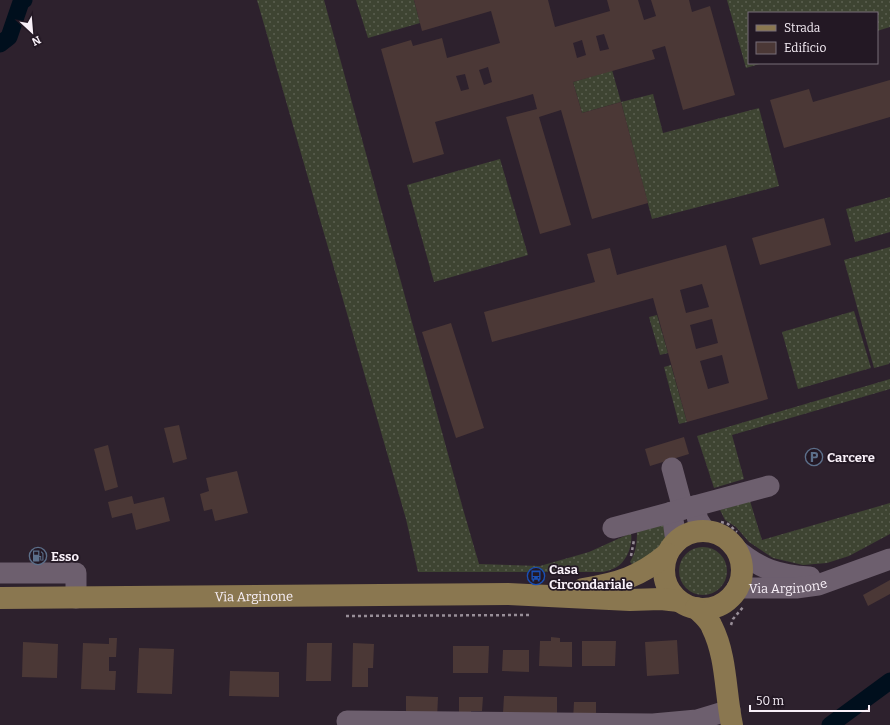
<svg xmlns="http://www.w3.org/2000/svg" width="890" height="725" font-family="Bitter,serif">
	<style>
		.grass { fill: url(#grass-dots) }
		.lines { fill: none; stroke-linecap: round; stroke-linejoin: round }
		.canal { stroke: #000f1d; stroke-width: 17 }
		.building { fill: #4b3836; fill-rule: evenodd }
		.path { stroke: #988e98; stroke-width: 2.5; stroke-dasharray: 3 3; stroke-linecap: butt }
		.minor { stroke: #6d5f6e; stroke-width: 21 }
		.major { stroke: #8a7750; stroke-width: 22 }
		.labels { text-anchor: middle; stroke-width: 3.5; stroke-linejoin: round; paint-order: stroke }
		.poi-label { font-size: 13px; font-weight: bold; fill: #f8f0f8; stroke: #231824; text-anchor: start }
		.street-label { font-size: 13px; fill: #f8f0f8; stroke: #231824 }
	</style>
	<defs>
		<pattern id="grass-dots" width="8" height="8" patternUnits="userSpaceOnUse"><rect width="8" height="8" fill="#3e4432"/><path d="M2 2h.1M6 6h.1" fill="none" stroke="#5b5f50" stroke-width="1.8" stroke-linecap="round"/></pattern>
	</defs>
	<rect width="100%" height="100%" fill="#2d212d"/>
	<!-- grass -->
	<g class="grass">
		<path d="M257,0H324L463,509L479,564L540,566L589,552L631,533C633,545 627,562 615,568C611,570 607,571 603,572H418L406,519Z"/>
		<path d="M356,0H414L420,23L368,38Z"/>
		<path d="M727,0H890V27L877,31V13H749V63H763L746,68Z"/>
		<path d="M612,70L621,102L653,94L663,133L759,108L779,186L652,219L621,102L582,113L573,82Z"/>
		<path d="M500,159L528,255L434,282L407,185Z"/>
		<path d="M890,197V232L855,242L846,209Z"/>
		<path d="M890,247V362L889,364L874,368L844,260Z"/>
		<path d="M854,311L871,368L798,389L782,332Z"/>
		<path d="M657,315L668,353L660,355L649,317Z"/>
		<path d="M671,365L687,422L679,424L664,367Z"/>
		<path d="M890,379V389L732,435L744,479L714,488L697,436Z"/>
		<path d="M750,501L762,540L890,503V534L849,556L827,563L803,565L773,558L749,542L736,527L725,520L720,510Z"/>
		<path d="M667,523L668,533L660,547L636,568L630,562C636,552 637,543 637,531Z"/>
		<circle cx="703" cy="571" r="24"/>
	</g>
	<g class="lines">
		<!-- canal -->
		<g class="canal">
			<path d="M0,44L9,37L21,2L24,0"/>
			<path d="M830,725L890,681"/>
		</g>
	</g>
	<!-- building -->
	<g class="building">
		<path d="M414,0H548L555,27L610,11L607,0H638L644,20L656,16L651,0H689L692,12L710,6L735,95L683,110L665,46L652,50L655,59L573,82L582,113L621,102L648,203L592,219L561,110L539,117L571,225L540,234L506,117L537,109L533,94L435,122L444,154L413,163L381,49L411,40L413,46L442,38L447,58L500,43L491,11L422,31ZM604,34L609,49L600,51L596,36ZM582,40L586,55L577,58L573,43ZM488,67L492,82L484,85L479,70ZM465,74L469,89L461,91L456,76Z"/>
		<path d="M890,80V117L784,148L770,100L809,89L813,102Z"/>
		<path d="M824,218L831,245L760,265L752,238Z"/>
		<path d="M726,245L768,399L687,422L653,298L492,342L484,312L595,282L587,254L610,248L617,275ZM702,284L709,307L686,313L680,290ZM712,319L718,343L696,349L690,325ZM722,355L729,383L708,389L700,361Z"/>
		<path d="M451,323L484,428L456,438L422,332Z"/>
		<path d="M179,425L187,459L173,463L164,428Z"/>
		<path d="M684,437L689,454L650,466L645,449Z"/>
		<path d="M108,445L118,487L105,491L94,449Z"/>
		<path d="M237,471L248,513L215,521L212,509L204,511L200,494L209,491L206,478Z"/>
		<path d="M132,496L134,504L164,497L170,521L136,530L132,513L112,518L108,502Z"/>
		<path d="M890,580V594L868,606L863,595Z"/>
		<path d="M551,637L560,638V642H572V667L539,666L540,641H551Z"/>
		<path d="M109,638H117L116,657H109V671H116L115,690L81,689L83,643L109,644Z"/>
		<path d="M677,640L679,674L647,676L645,642Z"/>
		<path d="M582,641H616L615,666H582Z"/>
		<path d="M23,642L58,644L57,678L22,677Z"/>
		<path d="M307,643H332L331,681H306Z"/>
		<path d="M353,643L374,644L373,668H368V687H352Z"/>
		<path d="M453,646H489L488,673H453Z"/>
		<path d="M139,648L174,649L172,694L137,693Z"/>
		<path d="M503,650H529V672L502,671Z"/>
		<path d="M230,671L279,672V697L229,696Z"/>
		<path d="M406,696L438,697L437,719L406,718Z"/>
		<path d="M504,696L557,697V714L503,713Z"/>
		<path d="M459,697H483L482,711H471V720H459Z"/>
		<path d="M574,702H596V721L573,720Z"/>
	</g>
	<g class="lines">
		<!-- path -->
		<g class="path">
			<path d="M721,522L728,524L737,532"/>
			<path d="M631,556L634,540"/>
			<path d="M346,616L531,615"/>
			<path d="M731,625L733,619L744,606"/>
		</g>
		<!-- minor -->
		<g class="minor">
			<path d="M672,468L683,509"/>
			<path d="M694,506L698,520L705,531"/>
			<path d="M672,512L676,542"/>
			<path d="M613,528L769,486"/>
			<path d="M736,549C760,569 778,575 810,577"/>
			<path d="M0,573H76V598"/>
			<path id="s1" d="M737,588H796L818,585L890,559"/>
			<path d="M347,721L653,724L697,720L730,710"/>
		</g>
		<!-- major -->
		<g class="major">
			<circle cx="703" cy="570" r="39"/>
			<path d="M583,589C619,583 639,577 667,554"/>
			<path id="s2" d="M0,598L508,594L630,600L661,599L679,601"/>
			<path d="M696,608C702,614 709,619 712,627C727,657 725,693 732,725"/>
		</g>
	</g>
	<!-- icons -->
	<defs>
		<symbol id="parking-ring" viewBox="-11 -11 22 22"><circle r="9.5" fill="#231824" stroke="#5c6f8a" stroke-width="1.5"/><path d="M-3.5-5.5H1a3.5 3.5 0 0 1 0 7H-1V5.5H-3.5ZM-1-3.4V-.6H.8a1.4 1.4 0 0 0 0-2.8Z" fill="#5c6f8a"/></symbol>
		<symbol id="fuel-ring" viewBox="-11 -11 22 22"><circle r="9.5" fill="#231824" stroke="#5c6f8a" stroke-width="1.5"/><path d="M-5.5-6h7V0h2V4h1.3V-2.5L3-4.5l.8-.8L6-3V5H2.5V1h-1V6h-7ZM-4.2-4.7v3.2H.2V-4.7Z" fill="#5c6f8a"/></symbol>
		<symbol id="bus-ring" viewBox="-11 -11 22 22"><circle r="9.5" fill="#231824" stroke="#1a4fb4" stroke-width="1.5"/><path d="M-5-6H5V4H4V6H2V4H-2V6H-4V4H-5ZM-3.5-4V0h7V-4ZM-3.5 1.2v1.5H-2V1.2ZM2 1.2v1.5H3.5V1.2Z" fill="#1a4fb4"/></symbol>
	</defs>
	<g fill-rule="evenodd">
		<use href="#parking-ring" x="804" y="447" width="20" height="20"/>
		<use href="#fuel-ring" x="28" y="546" width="20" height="20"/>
		<use href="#bus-ring" x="526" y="566" width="20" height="20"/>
	</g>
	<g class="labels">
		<!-- poi labels -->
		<g class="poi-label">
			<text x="827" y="462">Carcere</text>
			<text x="51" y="561">Esso</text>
			<text x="549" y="574">Casa<tspan x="549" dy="15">Circondariale</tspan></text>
		</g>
		<!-- street labels -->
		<g class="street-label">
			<text dy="5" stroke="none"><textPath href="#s1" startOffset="51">Via Arginone</textPath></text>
			<text dy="5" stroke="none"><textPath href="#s2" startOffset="254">Via Arginone</textPath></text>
		</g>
	</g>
	<!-- legend -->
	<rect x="748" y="12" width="130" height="52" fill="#231824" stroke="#786e79"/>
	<rect x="756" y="25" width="20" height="6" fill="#8a7750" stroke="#786e79"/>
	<text x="784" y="32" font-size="12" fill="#f8f0f8">Strada</text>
	<rect x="756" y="42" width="20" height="12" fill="#4b3836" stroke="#786e79"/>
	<text x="784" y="52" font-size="12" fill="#f8f0f8">Edificio</text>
	<!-- north arrow -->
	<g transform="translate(32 32) rotate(154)" stroke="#231824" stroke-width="3" paint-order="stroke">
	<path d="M0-3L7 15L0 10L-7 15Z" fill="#f8f0f8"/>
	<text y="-6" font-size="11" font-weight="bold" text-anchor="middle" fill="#f8f0f8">N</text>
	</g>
	<!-- scale -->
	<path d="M750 705v6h119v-6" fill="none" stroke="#f8f0f8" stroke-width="2"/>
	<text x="756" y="705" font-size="12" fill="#f8f0f8" stroke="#231824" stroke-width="3" paint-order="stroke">50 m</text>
</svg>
